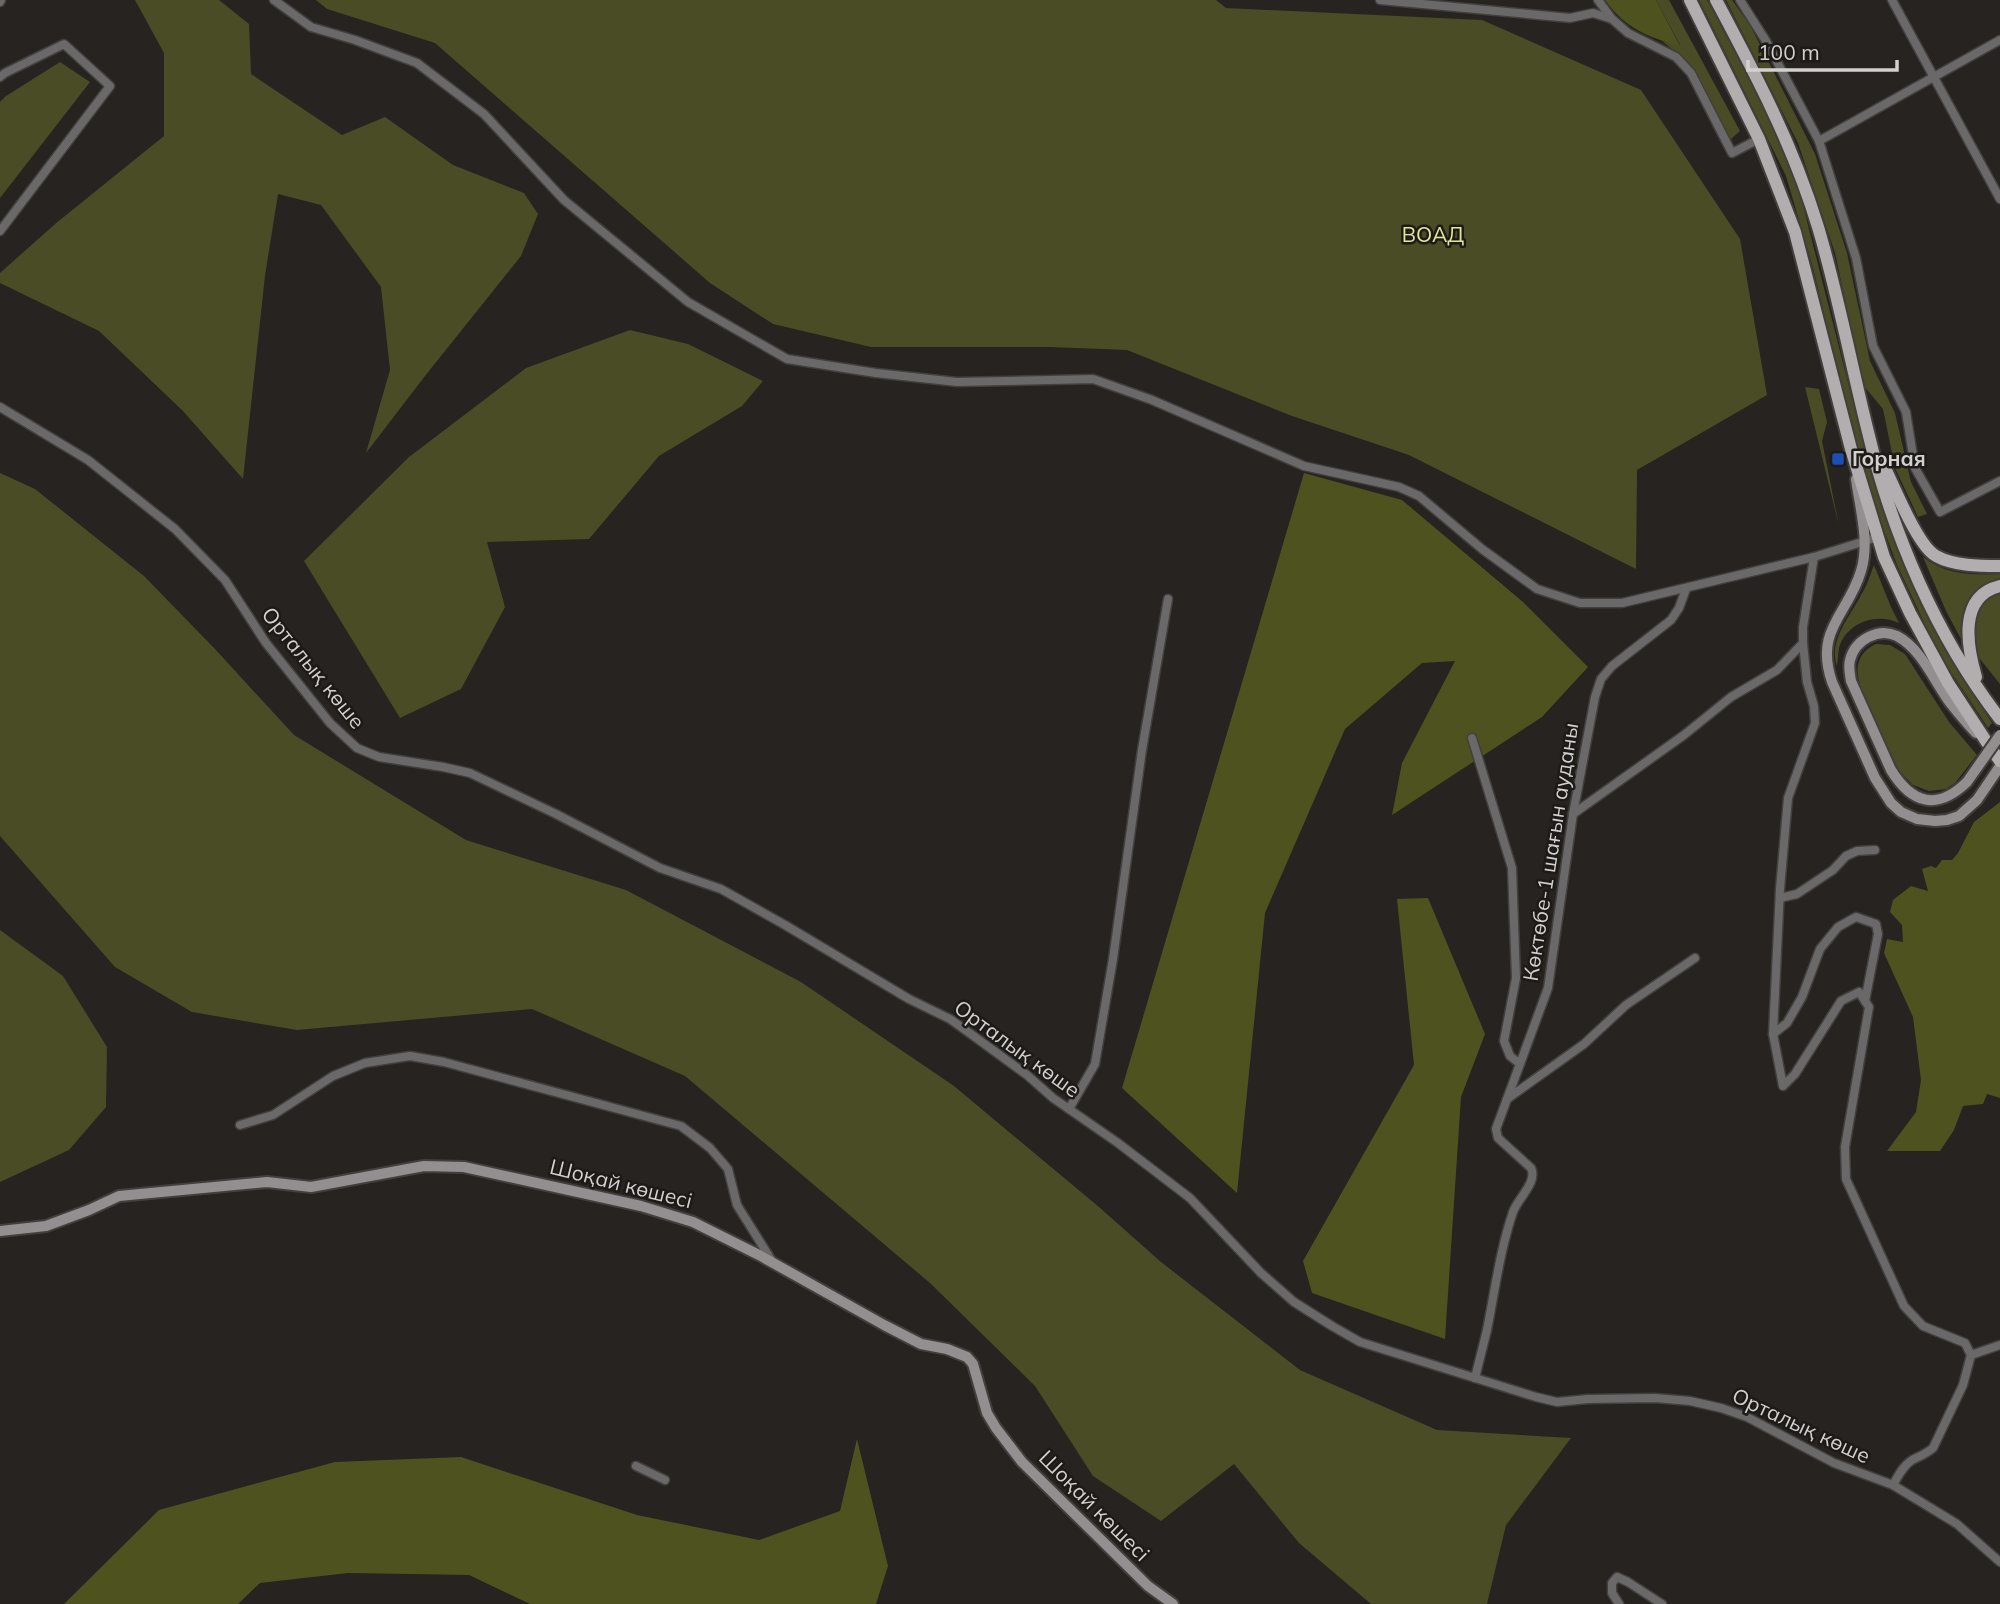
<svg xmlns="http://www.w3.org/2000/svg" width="2000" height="1604" font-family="Mulish,sans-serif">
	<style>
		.green { fill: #494c24 }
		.forest { fill: #4e521e }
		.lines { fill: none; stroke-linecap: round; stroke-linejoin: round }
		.street-casing { stroke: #423f3d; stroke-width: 11 }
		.secondary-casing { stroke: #423f3d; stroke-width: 14 }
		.primary-casing { stroke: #423f3d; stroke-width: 16 }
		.street { stroke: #6a6869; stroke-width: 8 }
		.secondary { stroke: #938f90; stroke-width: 10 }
		.primary { stroke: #b2adae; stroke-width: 12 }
		.secondary-bridge-casing { stroke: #423f3d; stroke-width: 14; stroke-linecap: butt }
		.secondary-bridge { stroke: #938f90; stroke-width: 10 }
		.transit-dot { fill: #1a4fb4; stroke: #1d1a18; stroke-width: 2.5 }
		.labels { text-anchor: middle; stroke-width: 5; stroke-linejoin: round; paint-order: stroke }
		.park-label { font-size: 21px; fill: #dfe695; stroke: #1d1a18 }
		.poi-label { font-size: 21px; font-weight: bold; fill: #d3d1d0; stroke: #1d1a18; text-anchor: start }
		.street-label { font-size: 21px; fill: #d3d1d0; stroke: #1d1a18 }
	</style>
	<rect width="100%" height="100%" fill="#262321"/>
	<!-- green -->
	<g class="green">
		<path d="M135,0H219L249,24L251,74L342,135L385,117L453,165L524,193L538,214L521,256L425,376L366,453L390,370L381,287L321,205L278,194L265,276L243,479L183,411L99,331L0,283V273L55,224L164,136V53Z"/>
		<path d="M316,0H1216L1226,8L1482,20L1641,90L1740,239L1767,395L1637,470L1636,569L1409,455L1292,416L1127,350L1050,347H871L773,324L710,283L435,43L327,9Z"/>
		<path d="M1656,0H1669L1740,131L1730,140L1698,78L1682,57L1662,41L1680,45Z"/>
		<path d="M1699,0H1707L1764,106L1795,174L1871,473L1903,563L1945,650L1992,723L1988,728L1939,654L1897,565L1863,474L1813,268L1786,176Z"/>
		<path d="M1726,0H1732L1750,25L1815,154L1847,253L1870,361L1895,413L1911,482L1927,514L1918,517L1895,468L1883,409L1863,385L1835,253L1798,143Z"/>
		<path d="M60,62L90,82L0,198V102L6,96Z"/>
		<path d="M630,330L688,344L763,381L742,406L659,456L589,539L487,542L505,607L461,689L400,718L304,561L409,457L526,368Z"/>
		<path d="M1805,387L1819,389L1827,422L1822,441L1839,526Z"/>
		<path d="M0,473L35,489L144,576L215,649L294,735L466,840L626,890L801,982L954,1086L1099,1207L1161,1262L1300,1370L1437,1430L1571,1438L1506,1525L1487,1604H1371L1299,1543L1234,1464L1161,1521L1093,1476L1035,1386L930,1283L685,1076L532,1009L297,1030L192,1012L115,967L0,836Z"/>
		<path d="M1923,557C1946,575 1972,575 2000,574V579C1969,587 1962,610 1961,639L1946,611Z"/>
		<path d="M1874,565L1891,607L1899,623C1876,612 1846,623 1839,648C1838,654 1838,660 1837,666C1828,640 1850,617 1861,595C1867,586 1870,575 1874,565Z"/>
		<path d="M2000,592V684L1976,654L1972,630L1979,606L1986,598Z"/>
		<path d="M1876,644L1890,645L1905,654L1949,722L1977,755L1955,783L1946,789L1929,791L1913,785L1900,772L1895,763L1861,688C1854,670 1857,652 1876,644Z"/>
		<path d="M0,930L63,976L107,1047L106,1107L69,1150L0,1182Z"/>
	</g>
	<!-- forest -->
	<g class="forest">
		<path d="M1605,0H1656L1680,46C1648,37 1626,29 1605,0Z"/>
		<path d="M1304,473L1402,500L1523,602L1588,667L1542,717L1392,815L1402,763L1455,661L1422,663L1345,729L1265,913L1237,1193L1122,1088Z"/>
		<path d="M2000,802V1098L1987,1094L1983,1104L1963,1106L1954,1130L1940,1151H1887L1916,1112L1921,1080L1913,1017L1884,953L1887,939L1903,942L1902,925L1890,912L1893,900L1911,886L1928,891L1922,869L1931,866L1936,868L1942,860H1952L1958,853L1974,822Z"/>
		<path d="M1428,898L1485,1034L1461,1097L1445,1339L1312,1293L1303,1261L1414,1065L1397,899Z"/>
		<path d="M857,1439L888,1566L876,1604H530L469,1575L348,1573L260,1583L238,1604H64L159,1510L335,1462L461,1457L637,1515L759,1540L840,1511Z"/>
	</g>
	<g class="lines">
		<defs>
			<g id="street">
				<path d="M274,0L311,27L355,40L417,63L484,114L564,200L688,302L787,359L876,373L957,382L1093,379L1152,400L1304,466L1399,487L1419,496L1482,549L1537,589L1580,603H1622L1814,557L1878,537"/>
				<path d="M1380,0L1570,18L1593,13L1612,19"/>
				<path d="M1598,0L1612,19L1628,33L1676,57L1691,73L1732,153L1759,139"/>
				<path d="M1740,0L1766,41L1819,141L1856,258L1873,346L1906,412L1915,468L1940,512L2000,481"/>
				<path d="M1892,0L2000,199"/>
				<path d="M0,2L1,0"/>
				<path d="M0,77L5,73L64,44L110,86L0,231"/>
				<path d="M1819,141L2000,40"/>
				<path d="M0,407L88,460L175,529L225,580L266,643L330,723L357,748L379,757L443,767L470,773L556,814L660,868L721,889L785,925L909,999L950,1019L975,1037L1027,1075L1053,1098L1118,1143L1190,1198L1261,1273L1294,1302L1332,1326L1360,1342L1536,1397L1557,1402L1588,1399L1655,1398L1690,1401L1721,1408L1747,1417L1834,1463L1893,1485L1957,1524L2000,1562"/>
				<path d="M1814,557L1803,627V643L1807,682L1814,706L1815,723L1788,798L1780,889L1773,1034L1783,1086L1795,1074L1841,1001L1859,992L1869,1007L1845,1147L1846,1179L1904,1306L1923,1326L1965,1343L1971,1355L1963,1385L1933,1448C1926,1454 1920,1456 1912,1460C1903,1466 1898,1476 1893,1485"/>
				<path d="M1472,738L1512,868L1516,978L1504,1041L1510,1056L1520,1064"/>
				<path d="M1573,814L1684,735L1731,697L1777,670L1803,643"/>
				<path d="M1780,898L1797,894L1833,870L1846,856L1857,851L1875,850"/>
				<path d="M1773,1034L1787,1023L1802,997L1820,949L1838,927L1856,917L1876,924L1878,934L1865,1001"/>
				<path d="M1507,1099L1584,1044L1626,1005L1695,958"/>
				<path d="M1069,1109L1095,1064L1113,959L1142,750L1168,599"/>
				<path d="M240,1125L273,1115L333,1076L365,1063L410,1056L444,1062L681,1126L710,1148L728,1169L737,1205L772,1261"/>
				<path d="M1971,1355L2000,1345"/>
				<path d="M1475,1378C1479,1362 1483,1346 1487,1330C1495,1290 1500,1250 1513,1212C1518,1198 1538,1182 1531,1168L1498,1138L1496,1129L1548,988L1573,814L1595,697L1601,679L1612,666L1671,620L1679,608L1686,589"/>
				<path d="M636,1466L665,1480"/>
				<path d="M1619,1604L1612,1593V1583L1617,1577L1628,1582L1662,1604"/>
			</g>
			<g id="secondary">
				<path d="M1856,479C1860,509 1870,542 1861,571C1848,615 1814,629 1832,682L1875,778L1891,803L1901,812L1917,819L1935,821L1947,820L1959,816L1977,800L2000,766"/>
				<path d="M1967,782C1937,811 1912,804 1891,770L1851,681C1850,674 1848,667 1850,660C1855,640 1878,627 1897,636C1922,649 1935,683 1951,704C1959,714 1967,724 1976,733"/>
				<path d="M0,1231L46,1226L89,1210L119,1196L267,1182L311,1187L424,1166L464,1167L641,1206L693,1222L759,1255L884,1325L921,1344L947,1349L967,1357L973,1364L987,1413L996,1428L1022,1462L1148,1586L1173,1604"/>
			</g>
			<g id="primary">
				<path d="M1690,0L1759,139L1795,232L1851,449L1884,557L1910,613L1948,683L1986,741L2000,761"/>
				<path d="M1716,0C1756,75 1793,145 1818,227C1838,294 1851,364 1868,432C1892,533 1936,636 2000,719"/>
				<path d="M1882,462C1893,483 1917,546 1936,556C1954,566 1980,566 2000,566"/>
				<path d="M1976,677C1967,646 1958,596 2000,586"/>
			</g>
		</defs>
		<!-- street casing -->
		<use href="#street" class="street-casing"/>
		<!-- secondary casing -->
		<use href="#secondary" class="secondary-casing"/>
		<!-- primary casing -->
		<use href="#primary" class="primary-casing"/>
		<!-- street -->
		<use href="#street" class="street"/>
		<!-- secondary -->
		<use href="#secondary" class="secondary"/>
		<!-- primary -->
		<use href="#primary" class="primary"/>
		<defs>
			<path id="secondary-bridge" d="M1967,782L2000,735"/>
		</defs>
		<!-- secondary-bridge casing -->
		<use href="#secondary-bridge" class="secondary-bridge-casing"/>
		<!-- secondary-bridge -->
		<use href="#secondary-bridge" class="secondary-bridge"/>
	</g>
	<!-- markers -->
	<rect class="transit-dot" x="1831" y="452" width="14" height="14" rx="3.5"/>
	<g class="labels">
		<!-- park labels -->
		<g class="park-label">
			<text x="1433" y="242">ВОАД</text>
		</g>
		<!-- poi labels -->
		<g class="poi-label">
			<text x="1852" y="466">Горная</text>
		</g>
		<!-- street labels -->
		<g class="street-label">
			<text transform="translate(313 668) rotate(51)" y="7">Орталық көше</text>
			<text transform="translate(1551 852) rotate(-81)" y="7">Көктөбе-1 шағын ауданы</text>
			<text transform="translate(1017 1049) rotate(36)" y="7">Орталық көше</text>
			<text transform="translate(621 1184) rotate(14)" y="7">Шоқай көшесі</text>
			<text transform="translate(1801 1426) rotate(25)" y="7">Орталық көше</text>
			<text transform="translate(1094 1506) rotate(45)" y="7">Шоқай көшесі</text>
		</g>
	</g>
	<!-- scale -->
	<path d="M1748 60v10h149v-10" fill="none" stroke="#d3d1d0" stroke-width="3.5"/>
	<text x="1758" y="60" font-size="21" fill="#d3d1d0" stroke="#1d1a18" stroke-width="5" paint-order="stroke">100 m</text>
</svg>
